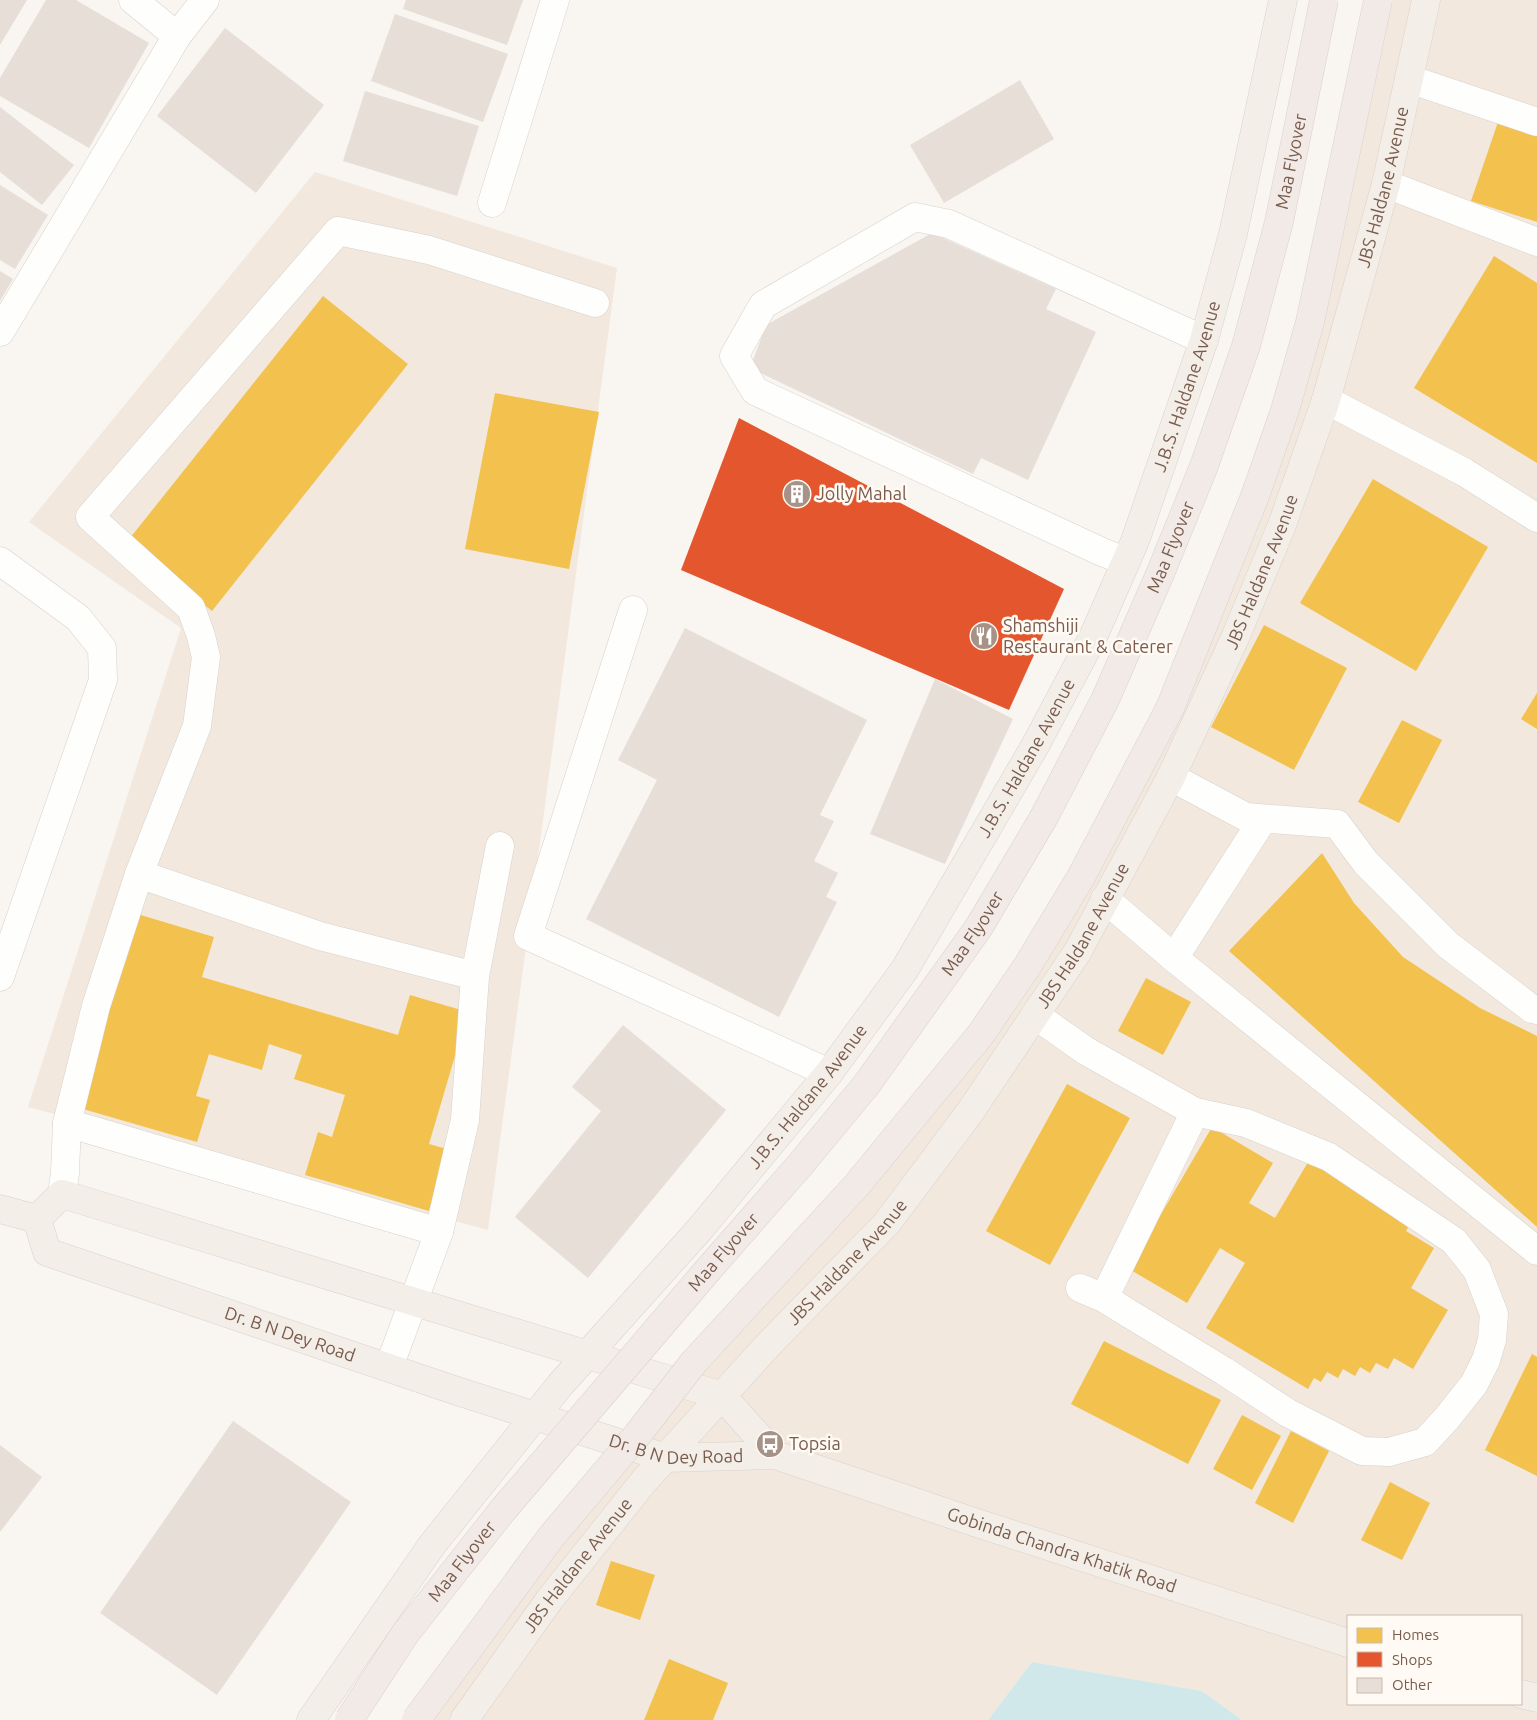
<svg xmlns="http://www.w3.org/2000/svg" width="1537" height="1720" font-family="Ubuntu,sans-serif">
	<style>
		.residential { fill: #f2e8de; fill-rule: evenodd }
		.water { fill: #d0e8ea }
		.homes { fill: #f2c14e }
		.shops { fill: #e4572e }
		.building { fill: #e6ded7 }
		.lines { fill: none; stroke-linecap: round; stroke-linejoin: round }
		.minor-casing { stroke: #d7d1cb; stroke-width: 29 }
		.major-casing { stroke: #dad1cc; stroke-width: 29 }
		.minor { stroke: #fefefd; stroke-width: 28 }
		.major { stroke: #f3eee8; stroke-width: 28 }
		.highway-bridge-casing { stroke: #dad1cc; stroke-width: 29; stroke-linecap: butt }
		.highway-bridge { stroke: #f2eae7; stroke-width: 28 }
		.labels { text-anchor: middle; stroke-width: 5; stroke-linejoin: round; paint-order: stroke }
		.street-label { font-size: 18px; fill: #7a5c4d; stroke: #fffaf3 }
		.poi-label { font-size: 18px; fill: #7a5c4d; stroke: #fffaf3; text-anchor: start }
	</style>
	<rect width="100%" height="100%" fill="#f9f5f0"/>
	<!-- residential -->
	<g class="residential">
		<path d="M1378,0H1537V1720H1242L1202,1691L1032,1662L988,1720H416L897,1138L1081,877L1255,496ZM1348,1616H1521V1704H1348Z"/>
		<path d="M315,172L617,268L488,1230L28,1107L181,628L29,522Z"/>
	</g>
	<!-- water -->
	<path class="water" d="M1032,1662L1202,1691L1242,1720H988Z"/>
	<!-- homes -->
	<g class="homes">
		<path d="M1499,119L1537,132V222L1471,201Z"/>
		<path d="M1494,256L1537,283V463L1414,388Z"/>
		<path d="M323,296L408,364L212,611L126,543Z"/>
		<path d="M495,393L599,412L569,569L465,549Z"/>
		<path d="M1373,479L1488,547L1416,671L1300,603Z"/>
		<path d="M1264,625L1347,668L1294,770L1211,727Z"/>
		<path d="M1537,693V729L1521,719Z"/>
		<path d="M1402,720L1442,740L1399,823L1358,802Z"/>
		<path d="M1322,853L1354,903L1403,957L1480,1008L1537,1036V1227L1229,951Z"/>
		<path d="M134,913L214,937L202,977L398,1035L410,995L468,1012L429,1144L447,1149L429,1211L305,1175L318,1132L332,1137L345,1095L294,1079L302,1055L269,1044L262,1070L209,1054L196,1096L210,1100L197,1142L76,1107Z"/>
		<path d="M1146,978L1191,1002L1163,1055L1118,1031Z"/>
		<path d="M1067,1084L1130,1118L1050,1265L986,1231Z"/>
		<path d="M1212,1127L1273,1163L1249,1203L1275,1218L1311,1157L1414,1217L1406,1231L1434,1248L1411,1288L1448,1310L1413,1369L1394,1358L1388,1369L1376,1363L1370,1373L1360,1367L1355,1376L1343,1369L1338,1378L1327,1372L1321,1382L1314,1378L1308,1389L1206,1328L1245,1263L1220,1248L1187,1303L1129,1269Z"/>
		<path d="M1104,1341L1221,1400L1188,1464L1071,1404Z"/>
		<path d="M1532,1354L1537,1357V1476L1485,1450Z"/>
		<path d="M1242,1415L1281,1436L1252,1490L1213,1469Z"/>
		<path d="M1291,1431L1329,1451L1293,1523L1255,1503Z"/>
		<path d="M1390,1482L1430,1503L1402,1560L1361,1540Z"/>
		<path d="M611,1561L655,1575L640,1620L596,1605Z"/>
		<path d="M669,1659L728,1683L713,1720H644Z"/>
	</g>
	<!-- shops -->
	<path class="shops" d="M739,418L1064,589L1009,710L681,570Z"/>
	<!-- building -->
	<g class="building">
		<path d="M0,0H27L0,45Z"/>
		<path d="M46,0H76L149,43L89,148L0,96V78Z"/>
		<path d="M406,0H523L507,45L403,9Z"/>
		<path d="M395,14L508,54L483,122L371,81Z"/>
		<path d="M225,28L324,105L256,193L157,116Z"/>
		<path d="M1020,80L1054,139L944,203L910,145Z"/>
		<path d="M365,91L479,126L457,196L343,161Z"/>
		<path d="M0,107L74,165L42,205L0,172Z"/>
		<path d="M0,185L48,215L15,269L0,260Z"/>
		<path d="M932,233L1056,289L1046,309L1096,332L1028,480L981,458L973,474L750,368L766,325Z"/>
		<path d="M0,271L13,279L0,301Z"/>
		<path d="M685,628L867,720L820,815L834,821L814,861L838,873L826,897L837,902L779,1017L586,919L657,780L618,760Z"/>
		<path d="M935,679L1013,719L945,864L870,834Z"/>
		<path d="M623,1025L726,1110L588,1278L515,1217L601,1111L572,1087Z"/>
		<path d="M233,1421L351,1502L217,1695L100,1613Z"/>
		<path d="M0,1445L42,1477L0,1532Z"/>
	</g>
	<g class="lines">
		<defs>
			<g id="minor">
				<path d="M133,0L177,36"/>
				<path d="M1409,79L1537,122"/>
				<path d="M1386,184L1537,242"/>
				<path d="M492,203L555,0"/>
				<path d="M0,332L177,36L205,0"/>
				<path d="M1326,400L1464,472L1537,518"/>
				<path d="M0,561L78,618L102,648L103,680L0,977"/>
				<path d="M1125,561L1102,552L755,391L734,356L763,305L915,217L949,224L1204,340"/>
				<path d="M633,610L528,936L829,1073"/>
				<path d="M1171,777L1246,817L1337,824L1366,863L1448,945L1532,1009L1537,1010"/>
				<path d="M139,874L197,726L206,657L201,636L191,608L90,517L338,231L429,250L595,303"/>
				<path d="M1105,899L1174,958L1537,1251"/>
				<path d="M1174,958L1263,819"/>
				<path d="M475,976L500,846"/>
				<path d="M1035,1015L1086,1051L1195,1112L1246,1123L1329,1157L1454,1241L1477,1270L1494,1314L1492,1340L1486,1360L1474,1384L1447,1418L1425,1442L1389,1452L1362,1451L1288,1413L1224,1371L1133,1316L1104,1298L1080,1288"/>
				<path d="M67,1123L439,1232"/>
				<path d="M62,1194L65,1173L67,1123L96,1006L139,874L320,936L475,976L465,1120L439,1232L389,1367"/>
				<path d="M1104,1298L1195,1112"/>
			</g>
			<g id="major">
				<path d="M0,1209L37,1219"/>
				<path id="s1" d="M37,1219L47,1252L451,1389L666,1458L775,1455L977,1523L1348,1643"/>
				<path d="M37,1219L62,1194L722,1396L775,1455"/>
				<path d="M1521,1694L1537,1698"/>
				<path id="s2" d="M311,1720L432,1545L560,1385L700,1229L829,1073L905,969L1035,746L1094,635L1135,541L1204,340L1233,234L1283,0"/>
				<path id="s3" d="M464,1720L550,1599L644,1481L771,1342L887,1223L970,1112L1078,951L1171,777L1235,638L1282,525L1326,400L1386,184L1426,0"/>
			</g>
		</defs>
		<!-- minor casing -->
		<use href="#minor" class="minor-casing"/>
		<!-- major casing -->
		<use href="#major" class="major-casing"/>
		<!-- minor -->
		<use href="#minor" class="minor"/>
		<!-- major -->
		<use href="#major" class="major"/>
		<defs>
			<g id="highway-bridge">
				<path id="s4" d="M349,1720L405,1634L502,1511L707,1271L800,1165L867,1084L979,927L1044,817L1105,700L1160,574L1204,466L1246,346L1279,222L1324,0"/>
				<path d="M416,1720L551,1537L638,1434L694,1362L856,1186L981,1034L1028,965L1081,877L1170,708L1255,496L1285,410L1310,322L1378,0"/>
			</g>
		</defs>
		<!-- highway-bridge casing -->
		<use href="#highway-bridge" class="highway-bridge-casing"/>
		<!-- highway-bridge -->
		<use href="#highway-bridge" class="highway-bridge"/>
	</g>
	<!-- icons -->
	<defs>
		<symbol id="building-disc" viewBox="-11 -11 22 22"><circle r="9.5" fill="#a69286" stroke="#fffaf3"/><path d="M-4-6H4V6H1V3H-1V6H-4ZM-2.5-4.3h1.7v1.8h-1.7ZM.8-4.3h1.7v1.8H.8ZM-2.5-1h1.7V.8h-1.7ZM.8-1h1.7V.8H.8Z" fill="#fff"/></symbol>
		<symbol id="restaurant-disc" viewBox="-11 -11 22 22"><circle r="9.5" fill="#a69286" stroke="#fffaf3"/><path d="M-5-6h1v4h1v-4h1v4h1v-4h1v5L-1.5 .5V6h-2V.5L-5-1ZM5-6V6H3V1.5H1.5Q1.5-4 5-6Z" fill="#fff"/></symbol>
		<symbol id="bus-disc" viewBox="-11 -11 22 22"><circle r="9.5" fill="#a69286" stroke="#fffaf3"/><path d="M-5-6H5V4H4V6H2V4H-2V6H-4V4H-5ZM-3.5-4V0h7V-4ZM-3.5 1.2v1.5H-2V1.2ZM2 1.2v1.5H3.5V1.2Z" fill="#fff"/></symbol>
	</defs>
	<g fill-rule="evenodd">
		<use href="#building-disc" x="781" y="478" width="32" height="32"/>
		<use href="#restaurant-disc" x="968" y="620" width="32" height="32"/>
		<use href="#bus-disc" x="754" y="1428" width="32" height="32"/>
	</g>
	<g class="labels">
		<!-- street labels -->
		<g class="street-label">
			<text dy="6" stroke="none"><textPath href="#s4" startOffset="1845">Maa Flyover</textPath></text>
			<text dy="6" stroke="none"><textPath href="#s3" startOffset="1812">JBS Haldane Avenue</textPath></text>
			<text dy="6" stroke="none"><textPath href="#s2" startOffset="1608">J.B.S. Haldane Avenue</textPath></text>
			<text dy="6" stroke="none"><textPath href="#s4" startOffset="1440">Maa Flyover</textPath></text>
			<text dy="6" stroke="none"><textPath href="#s3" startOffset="1408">JBS Haldane Avenue</textPath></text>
			<text dy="6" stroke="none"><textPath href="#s2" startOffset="1202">J.B.S. Haldane Avenue</textPath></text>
			<text dy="6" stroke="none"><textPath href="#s4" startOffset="1005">Maa Flyover</textPath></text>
			<text dy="6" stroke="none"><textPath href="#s3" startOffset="1002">JBS Haldane Avenue</textPath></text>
			<text dy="6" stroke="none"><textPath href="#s2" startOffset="798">J.B.S. Haldane Avenue</textPath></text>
			<text dy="6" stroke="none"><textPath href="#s4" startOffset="600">Maa Flyover</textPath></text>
			<text dy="6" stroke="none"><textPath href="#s3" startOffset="598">JBS Haldane Avenue</textPath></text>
			<text dy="6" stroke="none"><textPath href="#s1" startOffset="291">Dr. B N Dey Road</textPath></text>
			<text dy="6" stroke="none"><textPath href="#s1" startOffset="696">Dr. B N Dey Road</textPath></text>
			<text dy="6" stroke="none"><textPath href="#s1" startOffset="1098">Gobinda Chandra Khatik Road</textPath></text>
			<text dy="6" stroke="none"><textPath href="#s4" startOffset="195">Maa Flyover</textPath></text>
			<text dy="6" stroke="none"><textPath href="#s3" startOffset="192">JBS Haldane Avenue</textPath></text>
		</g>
		<!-- poi labels -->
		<g class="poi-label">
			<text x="816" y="500">Jolly Mahal</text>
			<text x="1003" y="632">Shamshiji<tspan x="1003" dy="21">Restaurant &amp; Caterer</tspan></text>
			<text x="789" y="1450">Topsia</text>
		</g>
	</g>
	<!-- legend -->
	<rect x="1347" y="1615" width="175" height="90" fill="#fffaf3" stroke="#cabbb1"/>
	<rect x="1357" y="1628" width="25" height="15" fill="#f2c14e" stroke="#cabbb1"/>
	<text x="1392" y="1640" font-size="15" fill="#7a5c4d">Homes</text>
	<rect x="1357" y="1652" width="25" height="15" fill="#e4572e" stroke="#cabbb1"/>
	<text x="1392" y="1665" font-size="15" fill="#7a5c4d">Shops</text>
	<rect x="1357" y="1678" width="25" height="15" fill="#e6ded7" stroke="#cabbb1"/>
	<text x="1392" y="1690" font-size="15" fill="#7a5c4d">Other</text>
</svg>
